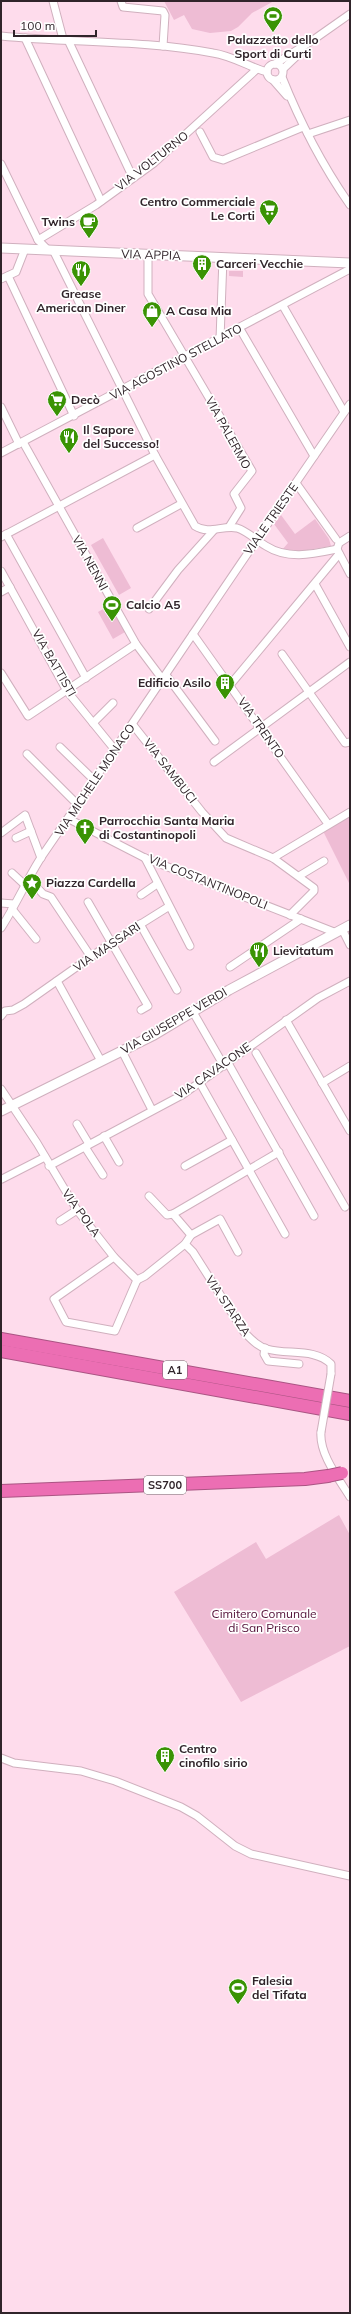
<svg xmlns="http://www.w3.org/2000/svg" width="351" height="2314" font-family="Mulish,sans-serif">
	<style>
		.green { fill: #eebcd4 }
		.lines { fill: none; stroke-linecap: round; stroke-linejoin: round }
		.street-casing { stroke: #d0b0be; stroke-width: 9 }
		.secondary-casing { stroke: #d0b0be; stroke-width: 11 }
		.highway-casing { stroke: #aa5483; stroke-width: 14 }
		.street { stroke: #fff; stroke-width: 7 }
		.secondary { stroke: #fff; stroke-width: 9 }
		.highway { stroke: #ec6eb3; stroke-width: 12 }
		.street-bridge-casing { stroke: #d0b0be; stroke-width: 9; stroke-linecap: butt }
		.highway-bridge-casing { stroke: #aa5483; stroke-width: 14; stroke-linecap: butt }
		.street-bridge { stroke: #fff; stroke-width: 7 }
		.highway-bridge { stroke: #ec6eb3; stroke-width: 12 }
		.labels { text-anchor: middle; stroke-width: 3.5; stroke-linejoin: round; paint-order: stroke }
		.shield { fill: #fff; stroke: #6e666a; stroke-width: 1 }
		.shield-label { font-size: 11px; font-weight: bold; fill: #30242a }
		.poi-label { font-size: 12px; font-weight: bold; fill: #30242a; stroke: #fff; text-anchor: start }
		.street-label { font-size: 12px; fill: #30242a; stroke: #fff }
		.park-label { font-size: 12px; fill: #531038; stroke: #fff }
	</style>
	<rect width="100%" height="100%" fill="#fedcec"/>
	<!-- green -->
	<g class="green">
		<path d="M164,1H274L252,13L238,27L231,31L210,33L192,29L184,15L174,20Z"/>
		<path d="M229,271H243V277L229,276Z"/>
		<path d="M281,515L295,534L315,519L329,539L331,546L296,552L282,550L288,543L274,524Z"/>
		<path d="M103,538L131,588L119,595L91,545Z"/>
		<path d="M110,605L125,632L113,639L98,612Z"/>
		<path d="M350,815V885L322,829Z"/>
		<path d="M339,1515L350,1535V1646L241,1702L174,1592L256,1542L266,1559Z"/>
	</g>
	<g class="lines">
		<defs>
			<g id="street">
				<path d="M53,1L63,39"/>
				<path d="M121,1L123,7L163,11L165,15L163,46"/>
				<path d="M1,36C71,43 143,40 213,53C233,56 249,67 267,72"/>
				<path d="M25,38L101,201"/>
				<path d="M68,40L133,178"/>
				<circle cx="275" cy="72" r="8"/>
				<path d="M275,64L313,40L350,14"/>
				<path d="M283,69L302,51"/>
				<path d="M282,77C300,122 322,165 350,205"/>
				<path d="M273,80L287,96"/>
				<path d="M200,132L213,157L223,160L303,127"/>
				<path d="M308,134L350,120"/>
				<path d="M1,164L38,240L48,250"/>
				<path d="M38,240L96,205L154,163L257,69"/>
				<path d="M53,250L155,455L195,526C209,535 222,525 237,528C247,531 256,540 266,546C288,560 313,554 337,549"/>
				<path d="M148,254V294L252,471L234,494L241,508L229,527"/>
				<path d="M8,276L74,416"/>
				<path d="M1,279L16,272L25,249"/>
				<path d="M283,306L344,412"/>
				<path d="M240,329L314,456"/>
				<path d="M220,339L223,258"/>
				<path d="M1,407L19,444"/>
				<path d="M23,442L136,644L163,680"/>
				<path d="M1,453L350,269"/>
				<path d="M296,483L336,539"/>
				<path d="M137,528L181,504"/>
				<path d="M6,534L86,678"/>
				<path d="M1,537L155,455"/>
				<path d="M337,549L339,543L350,536"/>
				<path d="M338,551L350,574"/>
				<path d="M1,571L67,691L115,750"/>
				<path d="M315,584L350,647"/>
				<path d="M1,592L10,587"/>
				<path d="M149,609L178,570L214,530"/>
				<path d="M193,634L328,824"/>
				<path d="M282,654L345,743L350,742"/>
				<path d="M1,673L28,716L136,644"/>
				<path d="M166,675L215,741"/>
				<path d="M230,685L339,554"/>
				<path d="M93,723L113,703"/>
				<path d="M133,725L202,812L226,838L273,858L314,888V891L290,915"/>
				<path d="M60,747L95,781"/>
				<path d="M27,754L78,805"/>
				<path d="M214,762L350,662"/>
				<path d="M69,819L145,858L334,932"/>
				<path d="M1,833L25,815L41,858"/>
				<path d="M16,838L31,831"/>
				<path d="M145,858L190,946"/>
				<path d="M273,858L350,812"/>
				<path d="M12,873L26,886"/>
				<path d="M299,876L324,861"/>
				<path d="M30,880L43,894L51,897L91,957"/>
				<path d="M141,895L157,884"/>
				<path d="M88,902L148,1006L141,1010"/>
				<path d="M1,903L14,904"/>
				<path d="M12,909L36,939"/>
				<path d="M140,924L177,990"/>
				<path d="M1,928C16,905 27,879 42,856C145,706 246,554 350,404"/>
				<path d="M342,929L350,945"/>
				<path d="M230,967L301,919"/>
				<path d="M57,981L101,1061"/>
				<path d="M193,1012L224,1066"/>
				<path d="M1,1016L5,1011L13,1010L24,1004L112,942L168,907"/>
				<path d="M286,1020L350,1131"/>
				<path d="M122,1051L152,1110"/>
				<path d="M256,1053L345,1207"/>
				<path d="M228,1063L314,1216"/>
				<path d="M200,1083L285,1234"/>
				<path d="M322,1083L350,1066"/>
				<path d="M1,1089L37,1143L77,1210L114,1257L137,1280"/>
				<path d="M77,1124L89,1144"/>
				<path d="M104,1136L119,1162"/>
				<path d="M85,1147L103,1175"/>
				<path d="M49,1166L182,1095L318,998L350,981"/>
				<path d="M185,1166L232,1140"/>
				<path d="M2,1179L45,1157"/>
				<path d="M149,1196L167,1215L173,1214"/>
				<path d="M60,1221L77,1210"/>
				<path d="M191,1235L220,1219L238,1252"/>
				<path d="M185,1244L193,1252L244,1332C251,1339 257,1346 267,1349C288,1355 315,1348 331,1364V1374"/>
				<path d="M114,1257L54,1299L66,1322L115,1331L137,1280"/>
				<path d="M137,1280L145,1276L185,1244L191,1235L173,1214L279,1152"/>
				<path d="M265,1348L264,1354L268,1361L299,1364"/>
				<path d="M321,1432C319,1454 339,1479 350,1497"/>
				<path d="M1,1758L14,1763L81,1771L115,1781L181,1807L197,1816L235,1846L251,1854L350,1876"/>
			</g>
			<g id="secondary">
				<path d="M1,248L350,263"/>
				<path d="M1,1111L154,1035L229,990L350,925"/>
			</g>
			<g id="highway">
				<path d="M1,1339L350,1401"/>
				<path d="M1,1351L350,1414"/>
				<path d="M1,1491L305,1479L328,1476"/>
			</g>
		</defs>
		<!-- street casing -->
		<use href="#street" class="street-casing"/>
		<!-- secondary casing -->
		<use href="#secondary" class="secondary-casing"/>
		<!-- highway casing -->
		<use href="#highway" class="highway-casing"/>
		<!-- street -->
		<use href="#street" class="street"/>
		<!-- secondary -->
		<use href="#secondary" class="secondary"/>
		<!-- highway -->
		<use href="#highway" class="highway"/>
		<defs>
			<path id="street-bridge" d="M321,1432L331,1374"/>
			<path id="highway-bridge" d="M328,1476L342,1473"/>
		</defs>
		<!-- street-bridge casing -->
		<use href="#street-bridge" class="street-bridge-casing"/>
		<!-- highway-bridge casing -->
		<use href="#highway-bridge" class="highway-bridge-casing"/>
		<!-- street-bridge -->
		<use href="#street-bridge" class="street-bridge"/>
		<!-- highway-bridge -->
		<use href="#highway-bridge" class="highway-bridge"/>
	</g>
	<!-- icons -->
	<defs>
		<symbol id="stadium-pin" viewBox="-11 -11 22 30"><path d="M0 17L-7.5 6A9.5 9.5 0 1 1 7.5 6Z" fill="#3a9304" stroke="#fff"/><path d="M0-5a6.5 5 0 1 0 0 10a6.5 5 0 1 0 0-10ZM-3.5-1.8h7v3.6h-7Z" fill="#fff"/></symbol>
		<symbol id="supermarket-pin" viewBox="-11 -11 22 30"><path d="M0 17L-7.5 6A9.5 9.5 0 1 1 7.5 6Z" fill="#3a9304" stroke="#fff"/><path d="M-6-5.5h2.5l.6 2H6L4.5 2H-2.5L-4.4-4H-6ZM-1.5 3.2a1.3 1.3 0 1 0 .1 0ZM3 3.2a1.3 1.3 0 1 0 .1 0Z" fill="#fff"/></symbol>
		<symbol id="cafe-pin" viewBox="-11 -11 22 30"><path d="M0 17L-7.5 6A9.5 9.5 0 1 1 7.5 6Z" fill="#3a9304" stroke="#fff"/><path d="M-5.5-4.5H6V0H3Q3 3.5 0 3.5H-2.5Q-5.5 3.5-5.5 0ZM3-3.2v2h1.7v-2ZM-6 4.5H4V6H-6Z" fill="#fff"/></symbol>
		<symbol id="building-pin" viewBox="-11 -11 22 30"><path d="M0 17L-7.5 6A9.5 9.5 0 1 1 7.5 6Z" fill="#3a9304" stroke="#fff"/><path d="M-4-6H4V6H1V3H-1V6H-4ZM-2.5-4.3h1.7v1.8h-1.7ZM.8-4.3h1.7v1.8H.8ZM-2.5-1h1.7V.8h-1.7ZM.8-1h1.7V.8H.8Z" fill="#fff"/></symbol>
		<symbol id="restaurant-pin" viewBox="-11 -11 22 30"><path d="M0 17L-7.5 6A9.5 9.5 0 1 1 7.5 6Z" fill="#3a9304" stroke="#fff"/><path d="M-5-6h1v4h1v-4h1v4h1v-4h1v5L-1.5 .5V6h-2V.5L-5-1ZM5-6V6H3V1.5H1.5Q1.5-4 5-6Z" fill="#fff"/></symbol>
		<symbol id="shop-pin" viewBox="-11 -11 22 30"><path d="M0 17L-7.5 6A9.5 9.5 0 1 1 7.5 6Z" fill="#3a9304" stroke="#fff"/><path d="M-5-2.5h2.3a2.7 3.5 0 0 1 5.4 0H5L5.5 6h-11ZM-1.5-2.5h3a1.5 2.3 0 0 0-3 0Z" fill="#fff"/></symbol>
		<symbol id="church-pin" viewBox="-11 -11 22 30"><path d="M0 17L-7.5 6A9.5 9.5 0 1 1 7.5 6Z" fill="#3a9304" stroke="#fff"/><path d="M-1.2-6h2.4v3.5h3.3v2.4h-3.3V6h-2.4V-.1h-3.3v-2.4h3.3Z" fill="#fff"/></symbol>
		<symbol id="sight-pin" viewBox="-11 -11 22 30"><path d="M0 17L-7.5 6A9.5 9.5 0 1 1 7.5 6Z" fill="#3a9304" stroke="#fff"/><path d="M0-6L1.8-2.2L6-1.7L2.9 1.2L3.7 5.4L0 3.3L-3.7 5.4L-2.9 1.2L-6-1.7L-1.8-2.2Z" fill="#fff"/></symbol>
	</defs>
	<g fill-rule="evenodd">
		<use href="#stadium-pin" x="262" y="5" width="22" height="30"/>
		<use href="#supermarket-pin" x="258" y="198" width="22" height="30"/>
		<use href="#cafe-pin" x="78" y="211" width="22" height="30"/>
		<use href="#building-pin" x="191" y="253" width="22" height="30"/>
		<use href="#restaurant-pin" x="70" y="259" width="22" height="30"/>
		<use href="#shop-pin" x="141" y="300" width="22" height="30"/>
		<use href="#supermarket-pin" x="46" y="389" width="22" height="30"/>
		<use href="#restaurant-pin" x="58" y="426" width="22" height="30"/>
		<use href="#stadium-pin" x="101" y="594" width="22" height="30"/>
		<use href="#building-pin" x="214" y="672" width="22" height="30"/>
		<use href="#church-pin" x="74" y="817" width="22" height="30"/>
		<use href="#sight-pin" x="21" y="872" width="22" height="30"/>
		<use href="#restaurant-pin" x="248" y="940" width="22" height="30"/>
		<use href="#building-pin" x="154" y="1745" width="22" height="30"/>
		<use href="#stadium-pin" x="227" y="1977" width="22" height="30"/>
	</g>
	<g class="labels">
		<!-- shield labels -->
		<g class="shield">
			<rect x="163" y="1361" width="24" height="18" rx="3"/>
			<rect x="144" y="1476" width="42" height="18" rx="3"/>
		</g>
		<g class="shield-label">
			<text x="175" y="1374">A1</text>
			<text x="165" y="1489">SS700</text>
		</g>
		<!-- poi labels -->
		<g class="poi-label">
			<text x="273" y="44" text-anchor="middle">Palazzetto dello<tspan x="273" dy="14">Sport di Curti</tspan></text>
			<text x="255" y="206" text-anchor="end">Centro Commerciale<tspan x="255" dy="14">Le Corti</tspan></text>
			<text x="75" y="226" text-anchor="end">Twins</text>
			<text x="216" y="268">Carceri Vecchie</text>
			<text x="81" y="298" text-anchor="middle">Grease<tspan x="81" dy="14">American Diner</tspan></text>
			<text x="166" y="315">A Casa Mia</text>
			<text x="71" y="404">Decò</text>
			<text x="83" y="434">Il Sapore<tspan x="83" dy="14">del Successo!</tspan></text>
			<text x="126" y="609">Calcio A5</text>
			<text x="211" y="687" text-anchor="end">Edificio Asilo</text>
			<text x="99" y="825">Parrocchia Santa Maria<tspan x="99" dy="14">di Costantinopoli</tspan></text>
			<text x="46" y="887">Piazza Cardella</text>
			<text x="273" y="955">Lievitatum</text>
			<text x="179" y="1753">Centro<tspan x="179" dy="14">cinofilo sirio</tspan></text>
			<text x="252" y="1985">Falesia<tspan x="252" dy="14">del Tifata</tspan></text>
		</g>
		<!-- street labels -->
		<g class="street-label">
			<text transform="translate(152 161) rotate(-38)" y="4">VIA VOLTURNO</text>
			<text transform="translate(151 255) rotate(2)" y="4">VIA APPIA</text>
			<text transform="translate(176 362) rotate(-28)" y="4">VIA AGOSTINO STELLATO</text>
			<text transform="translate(228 433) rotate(61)" y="4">VIA PALERMO</text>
			<text transform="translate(271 519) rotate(-55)" y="4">VIALE TRIESTE</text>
			<text transform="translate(90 563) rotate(61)" y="4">VIA NENNI</text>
			<text transform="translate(54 663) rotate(60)" y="4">VIA BATTISTI</text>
			<text transform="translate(261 728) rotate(55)" y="4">VIA TRENTO</text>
			<text transform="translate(170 771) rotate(52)" y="4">VIA SAMBUCI</text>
			<text transform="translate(95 780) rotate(-56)" y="4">VIA MICHELE MONACO</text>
			<text transform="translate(208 882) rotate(22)" y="4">VIA COSTANTINOPOLI</text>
			<text transform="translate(107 947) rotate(-34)" y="4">VIA MASSARI</text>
			<text transform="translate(174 1021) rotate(-30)" y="4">VIA GIUSEPPE VERDI</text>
			<text transform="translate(213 1071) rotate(-35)" y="4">VIA CAVACONE</text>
			<text transform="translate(81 1213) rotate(54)" y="4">VIA POLA</text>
			<text transform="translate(228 1306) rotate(56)" y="4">VIA STARZA</text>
		</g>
		<!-- park labels -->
		<g class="park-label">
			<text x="264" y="1618">Cimitero Comunale<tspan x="264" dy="14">di San Prisco</tspan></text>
		</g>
	</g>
	<!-- border -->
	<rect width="351" height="2314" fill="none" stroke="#30242a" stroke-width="4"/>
	<!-- scale -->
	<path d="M14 30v6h82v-6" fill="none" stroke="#30242a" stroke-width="2"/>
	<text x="20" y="30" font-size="12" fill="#30242a" stroke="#ffffff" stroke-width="3" paint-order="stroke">100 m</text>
</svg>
